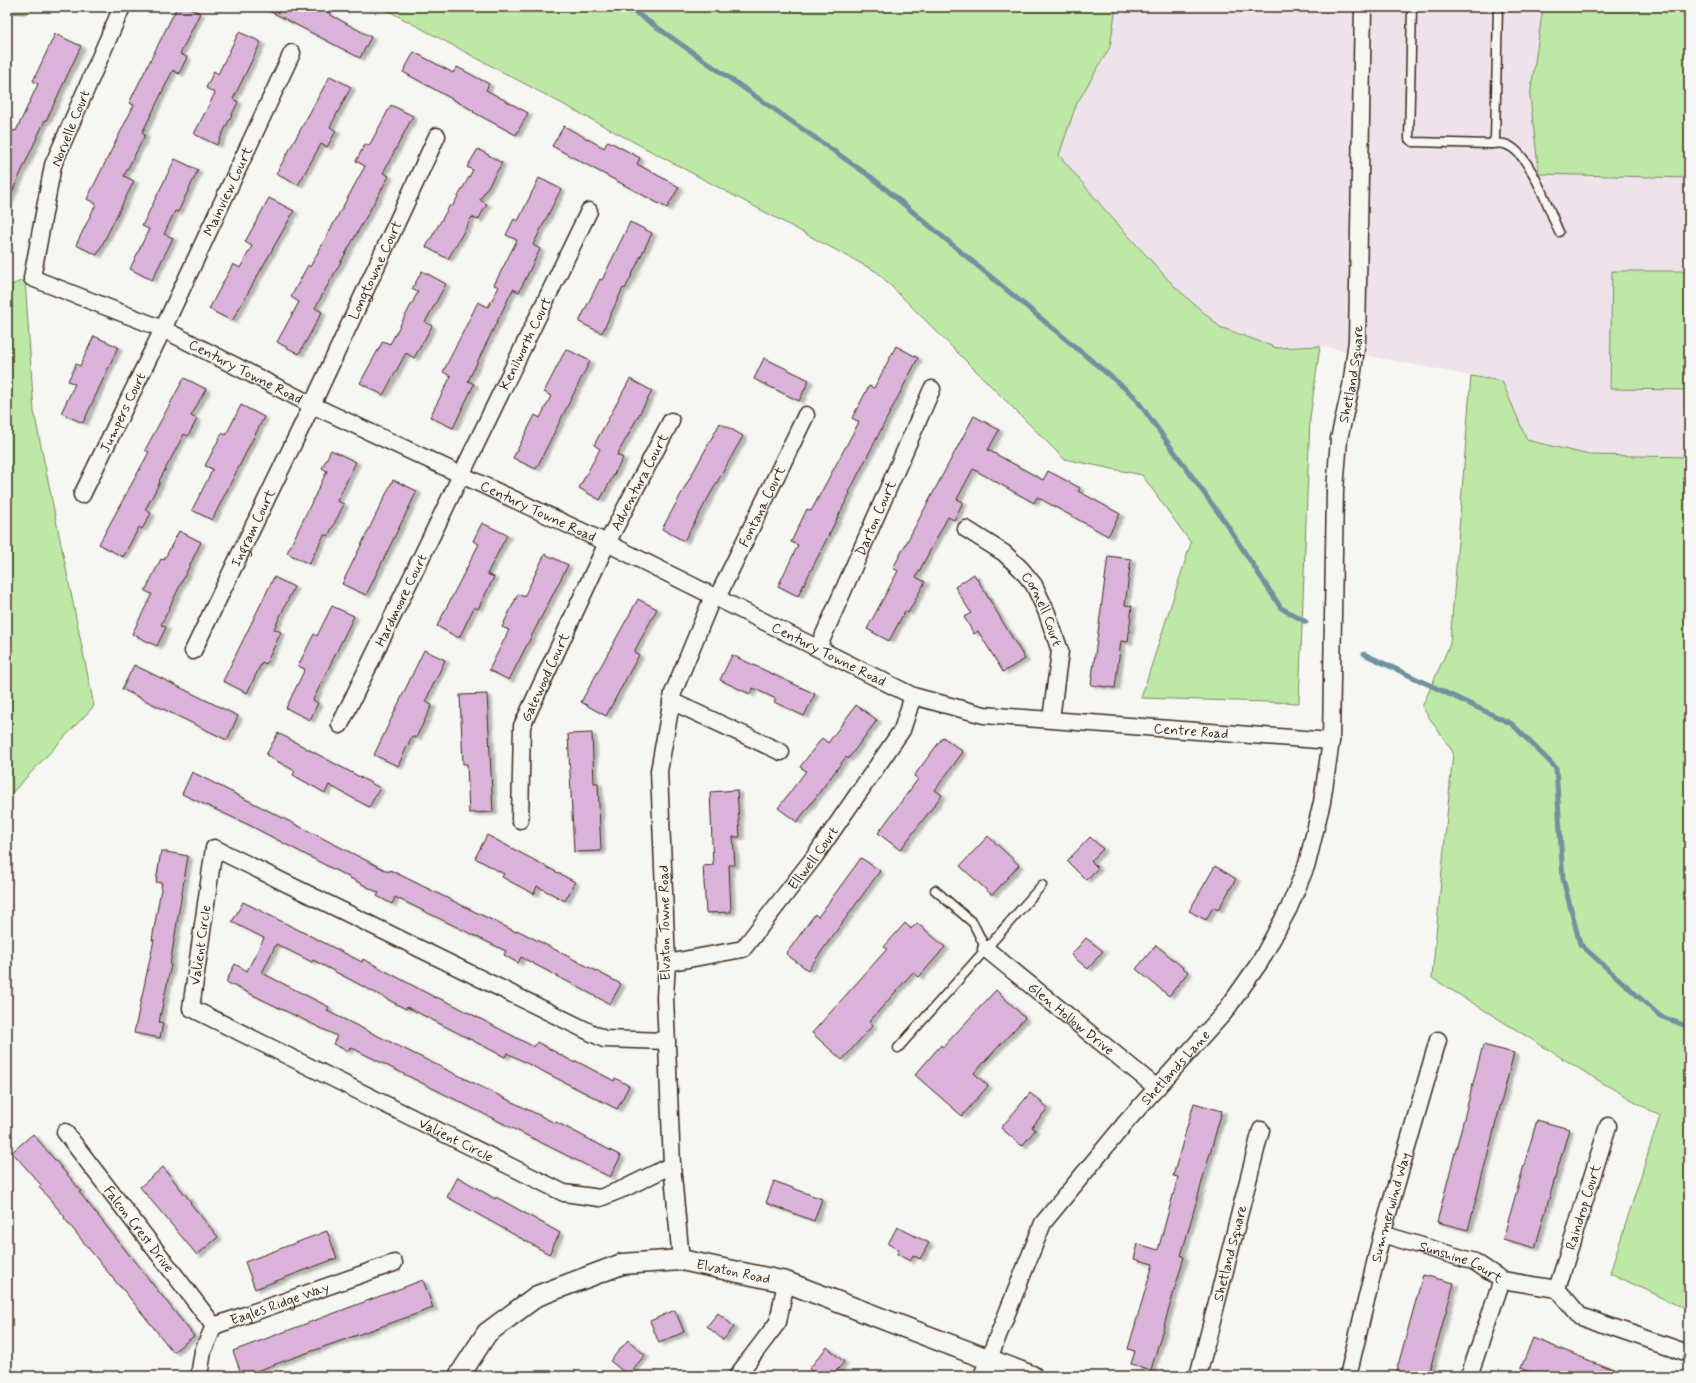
<svg xmlns="http://www.w3.org/2000/svg" width="1696" height="1383" font-family="Mynerve,sans-serif">
	<style>
		.built { fill: #eee2eb }
		.green { fill: #bee8a5; stroke: #7c8962 }
		.lines { fill: none; stroke-linecap: round; stroke-linejoin: round }
		.stream { stroke: #70929f; stroke-width: 5 }
		.building { fill: #dbb3da; stroke: #3b2a1e; filter: url(#shadow) }
		.service-casing { stroke: #3b2a1e; stroke-width: 11 }
		.minor-casing { stroke: #3b2a1e; stroke-width: 19 }
		.tertiary-casing { stroke: #3b2a1e; stroke-width: 23 }
		.service { stroke: #f6f6f2; stroke-width: 8 }
		.minor { stroke: #f6f6f2; stroke-width: 16 }
		.tertiary { stroke: #f6f6f2; stroke-width: 20 }
		.labels { text-anchor: middle; stroke-width: 3; stroke-linejoin: round; paint-order: stroke }
		.street-label { font-size: 14px; fill: #3b2a1e; stroke: #f6f6f2 }
	</style>
	<defs>
		<filter id="shadow"><feDropShadow dx="4.5" dy="2.5" stdDeviation="1" flood-color="#0004"/></filter>
	</defs>
	<rect width="100%" height="100%" fill="#f6f6f2"/>
	<filter id="ink" filterUnits="userSpaceOnUse"><feTurbulence type="fractalNoise" baseFrequency=".025" numOctaves="2"/><feDisplacementMap in="SourceGraphic" scale="8" xChannelSelector="R" yChannelSelector="G"/><feConvolveMatrix kernelMatrix="1 2 1 2 8 2 1 2 1" color-interpolation-filters="sRGB"/></filter>
	<g filter="url(#ink)">
		<!-- built -->
		<path class="built" d="M1116,7H1689V457L1589,455L1526,440L1502,381L1471,376L1320,346L1277,348L1220,327L1174,286L1105,210L1059,155L1076,105L1110,47Z"/>
		<!-- green -->
		<g class="green">
			<path d="M7,7H31L25,14L7,13Z"/>
			<path d="M381,7H1116L1110,47L1076,105L1059,155L1105,210L1174,286L1220,327L1277,348L1320,346L1310,418L1299,703L1141,698L1191,543L1142,475L1064,459L877,272Z"/>
			<path d="M1543,7H1689V178L1539,174L1530,97Z"/>
			<path d="M1612,271H1689V390L1610,389Z"/>
			<path d="M25,279L34,412L94,706L7,798V287Z"/>
			<path d="M1471,376L1502,381L1527,440L1589,455L1689,457V1311L1610,1273L1660,1116L1596,1079L1432,978L1453,752L1422,707L1450,644Z"/>
		</g>
		<g class="lines">
			<!-- stream -->
			<g class="stream">
				<path d="M611,7L635,12L871,177L1134,396L1225,522L1281,608L1306,622"/>
				<path d="M1364,654L1512,724L1556,768L1563,879L1580,944L1660,1016L1689,1027"/>
			</g>
		</g>
		<!-- building -->
		<g class="building">
			<path d="M177,7H187L200,13L180,54L187,57L179,74L173,70L142,133L145,135L124,176L134,181L97,255L76,245L96,204L87,199L134,105L129,103Z"/>
			<path d="M262,7H319L330,13L329,14L371,37L360,58Z"/>
			<path d="M239,32L261,42L233,99L238,102L217,145L194,134L215,93L206,88L214,71L218,74Z"/>
			<path d="M55,34L81,46L46,121L45,120L7,203V140L12,130L16,131L38,84L33,81Z"/>
			<path d="M414,52L453,73L457,67L489,84L486,90L528,113L516,135L473,112L474,111L403,72Z"/>
			<path d="M330,76L351,87L330,127L336,131L327,147L321,144L298,185L276,174Z"/>
			<path d="M391,105L413,116L383,173L389,176L315,308L322,312L299,354L277,342L299,302L291,297L308,265L310,267L365,166L356,161L365,144L369,146Z"/>
			<path d="M564,126L604,148L608,141L640,158L637,164L679,187L667,208L552,146Z"/>
			<path d="M478,149L502,163L480,200L487,204L478,220L472,217L448,259L426,247L450,205L452,207L473,170L467,167Z"/>
			<path d="M175,159L198,170L178,212L175,211L164,234L173,238L152,280L130,269L149,229L142,226Z"/>
			<path d="M539,178L561,189L533,245L540,249L519,292L513,289L468,381L474,384L453,428L430,417L451,376L443,372L478,302L488,307L499,287L494,285L517,240L506,235L514,219L518,221Z"/>
			<path d="M269,198L294,211L232,321L209,309L233,264L240,268L252,246L245,242Z"/>
			<path d="M630,222L652,233L625,289L623,288L602,333L579,322L600,279L602,280Z"/>
			<path d="M422,271L446,284L425,322L432,326L414,358L406,353L383,395L360,383L383,341L390,344L418,292L412,289Z"/>
			<path d="M94,336L118,347L83,423L61,413L75,384L68,381L76,364L80,366Z"/>
			<path d="M896,346L918,358L849,492L850,493L798,596L778,586L798,545L791,542L807,509L811,511L859,422L852,418L869,386L874,388Z"/>
			<path d="M566,349L590,361L536,469L513,458L535,415L540,418L551,396L544,392Z"/>
			<path d="M764,358L809,380L799,401L754,379Z"/>
			<path d="M184,378L206,389L191,416L197,419L188,436L184,434L159,481L160,482L145,510L151,513L142,529L139,527L123,557L99,544L149,452L145,450Z"/>
			<path d="M630,379L652,391L617,455L623,458L600,500L579,488L600,449L594,445Z"/>
			<path d="M241,405L264,417L212,520L192,510L213,469L205,466L222,433L226,435Z"/>
			<path d="M974,416L999,430L988,450L1043,480L1048,471L1080,488L1078,491L1120,514L1108,536L1037,497L1034,503L973,469L957,499L963,502L954,520L948,517L916,577L925,582L908,613L905,611L889,641L867,629L898,571L893,568Z"/>
			<path d="M720,423L743,436L684,541L662,529Z"/>
			<path d="M331,450L356,462L337,501L344,504L328,536L324,535L309,564L287,553L327,471L322,468Z"/>
			<path d="M393,480L417,491L366,595L342,584Z"/>
			<path d="M482,523L507,535L487,574L494,577L478,609L474,607L459,638L437,626L479,544L473,541Z"/>
			<path d="M179,531L201,542L161,625L166,627L157,646L132,634L152,594L145,591L161,559L164,560Z"/>
			<path d="M545,554L568,565L509,680L489,670L509,630L502,627L518,594L524,597Z"/>
			<path d="M1108,556L1131,559L1125,605L1132,606L1128,642L1121,641L1115,688L1091,685Z"/>
			<path d="M974,574L1025,659L1003,672L978,631L974,634L964,617L971,613L955,587Z"/>
			<path d="M274,577L294,587L274,629L281,632L266,664L262,662L247,693L223,681Z"/>
			<path d="M638,599L657,609L634,652L639,655L606,716L581,702Z"/>
			<path d="M332,606L354,616L313,700L318,703L310,720L286,708L305,669L298,666L314,634L317,636Z"/>
			<path d="M424,650L445,660L425,702L432,705L416,738L412,736L398,766L374,755Z"/>
			<path d="M732,655L815,694L804,716L774,702L776,699L753,688L750,694L720,680Z"/>
			<path d="M134,665L238,716L227,740L122,689Z"/>
			<path d="M487,694L493,812L469,813L467,764H463L460,695Z"/>
			<path d="M856,705L877,720L848,759L846,757L797,822L778,808L806,771L800,767L822,738L828,743Z"/>
			<path d="M278,733L380,788L369,807L329,785L325,793L293,775L295,771L266,755Z"/>
			<path d="M592,733L594,783H598L601,851L574,852L568,734Z"/>
			<path d="M943,737L963,752L935,790L942,795L900,850L878,833L918,779L914,776Z"/>
			<path d="M192,772L389,872L390,870L516,932L517,930L621,984L610,1004L521,957L518,963L504,955L506,951L395,897L392,904L377,896L379,893L249,825L182,794Z"/>
			<path d="M737,790L740,837H733L735,865H729L731,912L706,913L703,866L713,865L710,792Z"/>
			<path d="M487,835L575,882L565,901L537,886L534,894L502,877L504,874L475,858Z"/>
			<path d="M988,836L1019,865L992,895L960,866Z"/>
			<path d="M1090,837L1103,849L1091,861L1098,868L1086,880L1067,861Z"/>
			<path d="M161,851L188,856L170,965H171L159,1022L163,1023L160,1038L134,1033L154,940H152L162,883L156,882Z"/>
			<path d="M861,858L880,871L808,970L786,954L815,914L818,917Z"/>
			<path d="M1215,866L1236,879L1218,910L1213,907L1206,920L1189,911Z"/>
			<path d="M243,902L362,962L363,959L436,998V997L450,1003L534,1047L537,1042L575,1063L576,1061L614,1081L615,1078L629,1086L617,1109L507,1053L505,1057L407,1007L406,1009L313,960L312,962L276,944L262,973L329,1007L327,1011L555,1123L556,1122L621,1156L610,1177L350,1047L348,1051L333,1044L337,1036L226,982L235,964L247,971L264,938L232,922Z"/>
			<path d="M905,923L911,929L917,923L945,947L919,977L913,972L869,1022L873,1025L842,1060L812,1033L887,949L884,947Z"/>
			<path d="M1086,938L1103,951L1088,969L1071,955Z"/>
			<path d="M1156,945L1188,972L1169,996L1136,969Z"/>
			<path d="M996,990L1025,1018L974,1073L988,1086L962,1116L915,1075L941,1045L943,1047Z"/>
			<path d="M1483,1045L1514,1053L1468,1230L1437,1222Z"/>
			<path d="M1030,1093L1048,1108L1032,1127L1035,1130L1022,1146L1001,1128Z"/>
			<path d="M1194,1103L1222,1111L1181,1256L1184,1257L1151,1370L1131,1364L1135,1351L1128,1349L1153,1264L1134,1259L1138,1244L1158,1250L1178,1177L1173,1176Z"/>
			<path d="M1537,1120L1569,1129L1535,1248L1503,1239Z"/>
			<path d="M33,1134L81,1191L79,1192L194,1336L173,1352L121,1287H120L64,1218L65,1217L39,1187L41,1185L12,1152Z"/>
			<path d="M163,1167L191,1202L190,1203L218,1237L197,1255L140,1187Z"/>
			<path d="M458,1177L495,1199L496,1197L560,1233L549,1254L447,1197Z"/>
			<path d="M774,1181L822,1199L814,1221L766,1203Z"/>
			<path d="M897,1227L929,1243L920,1259L913,1255L910,1261L897,1254L899,1250L888,1244Z"/>
			<path d="M327,1231L337,1258L255,1289L245,1262Z"/>
			<path d="M1423,1275L1454,1283L1428,1376H1395Z"/>
			<path d="M423,1280L433,1308L242,1376L233,1351Z"/>
			<path d="M675,1310L684,1332L659,1343L650,1321Z"/>
			<path d="M718,1313L734,1327L723,1340L707,1326Z"/>
			<path d="M1533,1338L1626,1375V1376H1539L1521,1368Z"/>
			<path d="M628,1340L645,1355L628,1375L610,1361Z"/>
			<path d="M827,1347L844,1362L832,1376H817L809,1369Z"/>
		</g>
		<g class="lines">
			<defs>
				<g id="service">
					<path d="M1412,7L1409,139L1413,142L1491,144L1495,139L1498,7"/>
					<path d="M1491,144C1495,144 1500,143 1504,144C1529,149 1549,210 1559,232"/>
					<path d="M935,890L973,923L986,949"/>
					<path d="M898,1048L986,949L1042,885"/>
				</g>
				<g id="minor">
					<path id="s1" d="M122,7L53,165L32,278L163,329L312,405L607,543L913,696L984,715L1331,741"/>
					<path id="s2" d="M82,495L163,329L292,53"/>
					<path id="s3" d="M966,529L1004,553L1021,569L1034,585L1047,613L1060,651L1051,719"/>
					<path id="s4" d="M717,598L806,415"/>
					<path id="s5" d="M818,648L932,389"/>
					<path id="s6" d="M193,651L312,405L437,136"/>
					<path d="M671,701L781,752"/>
					<path id="s7" d="M340,725L589,211"/>
					<path id="s8" d="M520,820L522,726L607,543L671,421"/>
					<path id="s9" d="M986,949L1157,1088"/>
					<path id="s10" d="M667,963L743,949L815,856L902,730L913,696"/>
					<path id="s11" d="M667,1041L604,1039L214,848L191,1008L564,1193L600,1198L625,1188L672,1165"/>
					<path id="s12" d="M65,1132L214,1326"/>
					<path id="s13" d="M1382,1234L1475,1262L1502,1280L1557,1289L1580,1316L1688,1353"/>
					<path d="M681,1260L672,1165L665,997L667,963L659,771L673,693L713,596"/>
					<path id="s14" d="M1557,1289L1608,1126"/>
					<path id="s15" d="M199,1376L203,1351L214,1326L394,1263"/>
					<path d="M737,1376L778,1322L786,1282"/>
					<path id="s16" d="M982,1376L1043,1223L1127,1121L1224,1013L1260,962L1289,908L1307,864L1322,802L1331,741L1335,490L1339,439L1351,386L1357,341L1363,7"/>
					<path id="s17" d="M1198,1376L1261,1130"/>
					<path id="s18" d="M1348,1376L1382,1234L1438,1040"/>
					<path d="M1469,1376L1502,1280"/>
				</g>
				<g id="tertiary">
					<path id="s19" d="M459,1376L487,1333L537,1296L622,1264L681,1260L786,1282L1032,1376"/>
				</g>
			</defs>
			<!-- service casing -->
			<use href="#service" class="service-casing"/>
			<!-- minor casing -->
			<use href="#minor" class="minor-casing"/>
			<!-- tertiary casing -->
			<use href="#tertiary" class="tertiary-casing"/>
			<!-- service -->
			<use href="#service" class="service"/>
			<!-- minor -->
			<use href="#minor" class="minor"/>
			<!-- tertiary -->
			<use href="#tertiary" class="tertiary"/>
		</g>
	</g>
	<g class="labels">
		<!-- street labels -->
		<g class="street-label">
			<text transform="translate(70 128) rotate(-68)" y="5">Norvelle Court</text>
			<text dy="5" stroke="none"><textPath href="#s2" startOffset="337">Mainview Court</textPath></text>
			<text dy="5" stroke="none"><textPath href="#s6" startOffset="422">Longtowne Court</textPath></text>
			<text dy="5" stroke="none"><textPath href="#s7" startOffset="424">Kenilworth Court</textPath></text>
			<text dy="5" stroke="none"><textPath href="#s1" startOffset="521">Century Towne Road</textPath></text>
			<text dy="5" stroke="none"><textPath href="#s16" startOffset="1107">Shetland Square</textPath></text>
			<text dy="5" stroke="none"><textPath href="#s2" startOffset="92">Jumpers Court</textPath></text>
			<text dy="5" stroke="none"><textPath href="#s8" startOffset="365">Adventura Court</textPath></text>
			<text dy="5" stroke="none"><textPath href="#s4" startOffset="102">Fontana Court</textPath></text>
			<text dy="5" stroke="none"><textPath href="#s1" startOffset="845">Century Towne Road</textPath></text>
			<text dy="5" stroke="none"><textPath href="#s5" startOffset="142">Darton Court</textPath></text>
			<text dy="5" stroke="none"><textPath href="#s6" startOffset="137">Ingram Court</textPath></text>
			<text dy="5" stroke="none"><textPath href="#s7" startOffset="139">Hardmoore Court</textPath></text>
			<text dy="5" stroke="none"><textPath href="#s3" startOffset="114">Cornell Court</textPath></text>
			<text dy="5" stroke="none"><textPath href="#s1" startOffset="1169">Century Towne Road</textPath></text>
			<text dy="5" stroke="none"><textPath href="#s8" startOffset="148">Gatewood Court</textPath></text>
			<text dy="5" stroke="none"><textPath href="#s1" startOffset="1544">Centre Road</textPath></text>
			<text dy="5" stroke="none"><textPath href="#s10" startOffset="192">Ellwell Court</textPath></text>
			<text transform="translate(664 923) rotate(-91)" y="5">Elvaton Towne Road</text>
			<text transform="translate(200 945) rotate(-82)" y="5">Valient Circle</text>
			<text dy="5" stroke="none"><textPath href="#s9" startOffset="110">Glen Hollow Drive</textPath></text>
			<text dy="5" stroke="none"><textPath href="#s16" startOffset="369">Shetlands Lane</textPath></text>
			<text dy="5" stroke="none"><textPath href="#s11" startOffset="955">Valient Circle</textPath></text>
			<text dy="5" stroke="none"><textPath href="#s18" startOffset="174">Summerwind Way</textPath></text>
			<text dy="5" stroke="none"><textPath href="#s14" startOffset="86">Raindrop Court</textPath></text>
			<text dy="5" stroke="none"><textPath href="#s12" startOffset="122">Falcon Crest Drive</textPath></text>
			<text dy="5" stroke="none"><textPath href="#s17" startOffset="127">Shetland Square</textPath></text>
			<text dy="5" stroke="none"><textPath href="#s13" startOffset="84">Sunshine Court</textPath></text>
			<text dy="5" stroke="none"><textPath href="#s19" startOffset="317">Elvaton Road</textPath></text>
			<text dy="5" stroke="none"><textPath href="#s15" startOffset="122">Eagles Ridge Way</textPath></text>
		</g>
	</g>
	<!-- margin -->
	<rect width="1696" height="1383" fill="none" stroke="#f6f6f2" stroke-width="24"/>
	<rect x="12" y="12" width="1672" height="1359" fill="none" stroke="#3b2a1e" stroke-width="1.5" filter="url(#ink)"/>
</svg>
